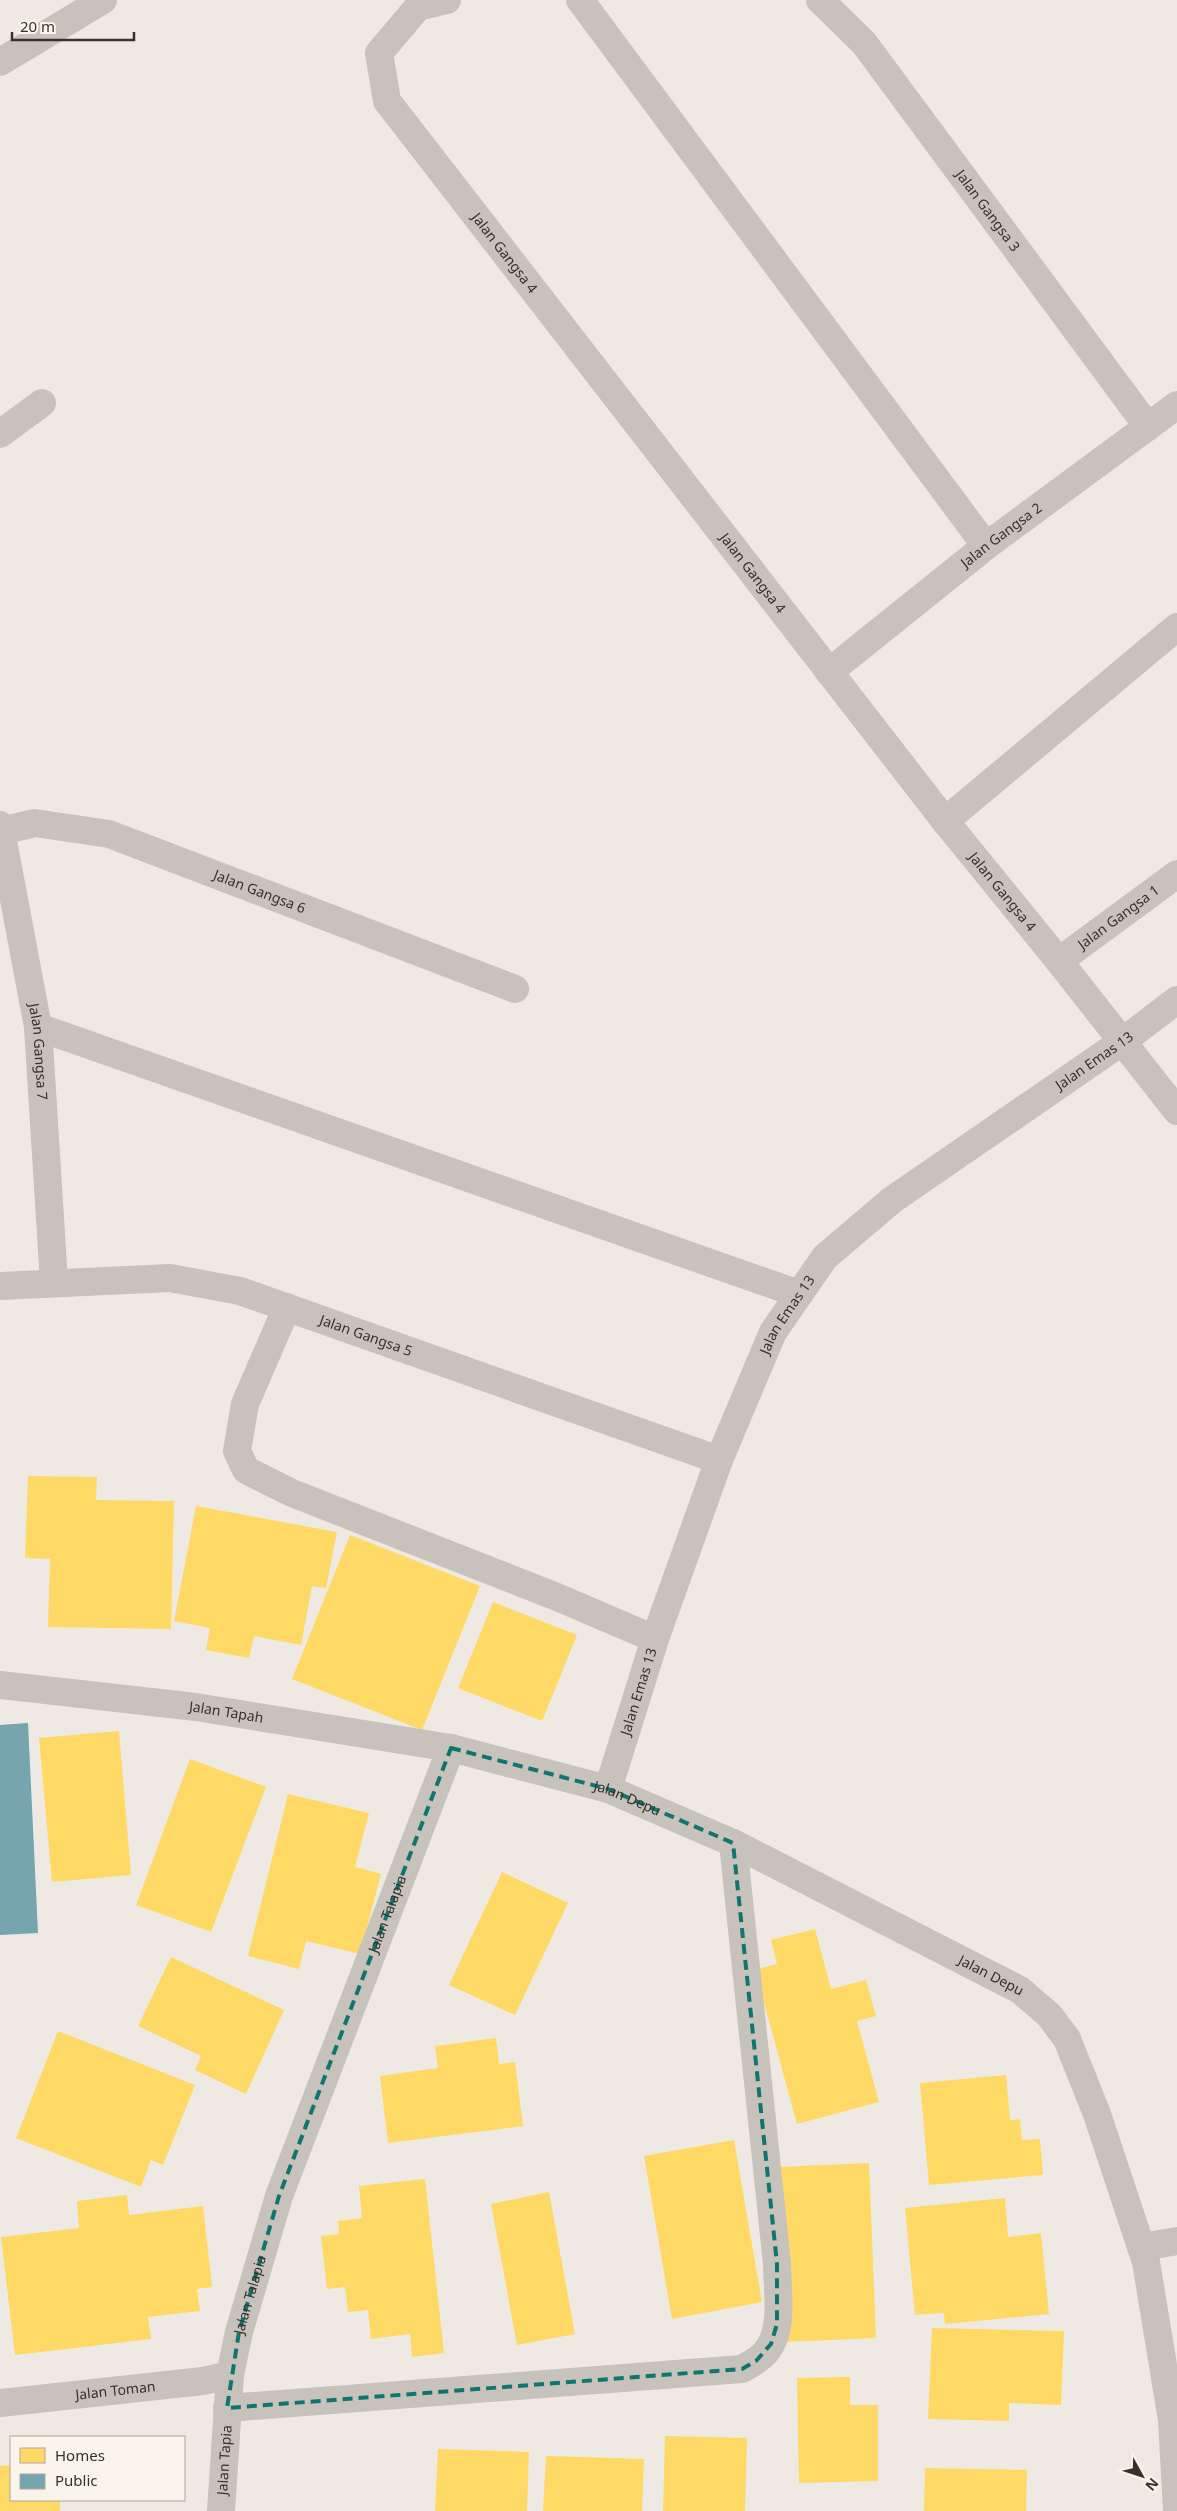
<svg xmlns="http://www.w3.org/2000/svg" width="1177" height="2511" font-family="'Noto Sans',sans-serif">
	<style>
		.homes { fill: #ffd966 }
		.public { fill: #76a5af }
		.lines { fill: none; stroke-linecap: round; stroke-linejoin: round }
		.minor { stroke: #c7c2bb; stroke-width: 28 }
		.marked { fill: none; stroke: #0f766e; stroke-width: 4; stroke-dasharray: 10 6; stroke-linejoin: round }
		.labels { text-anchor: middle; stroke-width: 5; stroke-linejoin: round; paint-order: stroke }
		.street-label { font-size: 14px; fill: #38302a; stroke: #faf4eb }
	</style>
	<rect width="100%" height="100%" fill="#eeeae3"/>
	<!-- homes -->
	<g class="homes">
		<path d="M28,1476L97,1477L96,1500L174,1501L171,1629L48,1627L50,1559L25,1558Z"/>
		<path d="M196,1506L337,1532L326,1588L312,1586L301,1645L254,1636L249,1658L206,1650L210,1628L174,1621Z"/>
		<path d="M350,1535L480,1586L422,1730L292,1679Z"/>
		<path d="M493,1602L577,1635L542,1721L458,1688Z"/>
		<path d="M119,1731L131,1875L52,1882L39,1738Z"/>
		<path d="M190,1759L266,1787L211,1932L136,1905Z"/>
		<path d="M288,1794L369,1813L355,1867L381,1874L360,1954L306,1941L299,1969L248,1956Z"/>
		<path d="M502,1872L568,1903L515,2015L449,1985Z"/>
		<path d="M815,1929L831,1989L866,1980L876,2016L857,2021L879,2102L797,2124L755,1970L777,1964L771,1940Z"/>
		<path d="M171,1957L284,2010L246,2094L195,2070L201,2056L138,2026Z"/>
		<path d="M58,2031L195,2085L163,2165L151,2160L141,2187L16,2138Z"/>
		<path d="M496,2038L499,2064L515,2062L523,2126L388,2143L380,2076L438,2068L435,2046Z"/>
		<path d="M1006,2075L1010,2120L1020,2119L1022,2140L1040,2139L1043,2175L929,2185L920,2083Z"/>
		<path d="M734,2140L762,2302L672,2319L644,2156Z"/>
		<path d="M869,2163L876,2338L785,2342L777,2167Z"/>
		<path d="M425,2179L444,2353L412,2357L410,2334L371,2339L368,2310L348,2312L345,2287L327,2289L321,2236L339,2234L338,2221L362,2218L359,2186Z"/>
		<path d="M549,2192L575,2334L517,2345L491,2204Z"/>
		<path d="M127,2195L129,2215L203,2206L212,2287L197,2289L200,2311L148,2317L151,2339L15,2355L1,2237L79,2228L77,2201Z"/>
		<path d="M1005,2198L1008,2237L1041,2233L1049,2314L945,2324L944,2313L915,2315L905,2208Z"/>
		<path d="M932,2328L1064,2331L1061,2405L1009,2403V2421L928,2419Z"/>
		<path d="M850,2377V2405H878V2481L799,2483L797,2378Z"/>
		<path d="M665,2436L747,2438L745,2511H663Z"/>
		<path d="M438,2449L529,2452L527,2511H435Z"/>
		<path d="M546,2456L644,2459L642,2511H543Z"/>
		<path d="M11,2465V2500H60V2511H0V2466Z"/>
		<path d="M925,2468L1027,2470L1026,2511H924Z"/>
	</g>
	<!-- public -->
	<path class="public" d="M28,1723L38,1933L0,1935V1725Z"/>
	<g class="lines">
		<!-- minor -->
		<g class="minor">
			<path id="s1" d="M447,0L418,7L379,53L387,101L945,821L1059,961L1177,1111"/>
			<path d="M580,0L986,546"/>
			<path id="s2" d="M820,0L864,43L1148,427"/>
			<path d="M0,62L103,0"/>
			<path d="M0,434L42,403"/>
			<path id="s3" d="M829,672L986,546L1177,405"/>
			<path d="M945,821L1177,627"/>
			<path id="s4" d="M0,825L38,1027L54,1282"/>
			<path id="s5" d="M1,831L35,823L109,834L515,989"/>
			<path id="s6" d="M1059,961L1177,874"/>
			<path d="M38,1027L799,1294"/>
			<path id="s7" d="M0,1286L170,1278L240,1291L719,1460"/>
			<path d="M287,1307L245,1404L237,1451L246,1470L292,1493L557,1597L655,1639"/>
			<path id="s8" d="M0,1685L196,1707L451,1748L608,1789L733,1843L1020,1990L1049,2015L1067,2039L1097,2114L1146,2262L1172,2420L1177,2511"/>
			<path id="s9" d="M608,1789L655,1639L719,1460L773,1332L825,1257L892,1200L1123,1041L1177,1000"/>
			<path d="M1141,2247L1177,2241"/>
			<path id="s10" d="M0,2403L203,2381L230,2375"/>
			<path d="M227,2408L742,2369C750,2364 759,2360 765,2353C785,2331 777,2291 777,2264L733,1843"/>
			<path id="s11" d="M221,2511L230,2375L239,2332L279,2196L451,1748"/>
		</g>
	</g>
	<!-- marked area -->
	<path class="marked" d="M451,1748L608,1789L733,1843L777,2264V2324L771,2344L756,2361L742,2369L227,2408L239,2332L279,2196Z"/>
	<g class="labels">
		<!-- street labels -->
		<g class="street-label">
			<text dy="5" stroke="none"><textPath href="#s2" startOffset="270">Jalan Gangsa 3</textPath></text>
			<text dy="5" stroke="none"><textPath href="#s1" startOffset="331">Jalan Gangsa 4</textPath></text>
			<text dy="5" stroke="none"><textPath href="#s3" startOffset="220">Jalan Gangsa 2</textPath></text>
			<text dy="5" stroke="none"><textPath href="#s1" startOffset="736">Jalan Gangsa 4</textPath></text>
			<text dy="5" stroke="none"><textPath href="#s5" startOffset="271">Jalan Gangsa 6</textPath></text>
			<text dy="5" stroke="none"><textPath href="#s1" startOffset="1141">Jalan Gangsa 4</textPath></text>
			<text dy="5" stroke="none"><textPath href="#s6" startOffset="74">Jalan Gangsa 1</textPath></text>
			<text dy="5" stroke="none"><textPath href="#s4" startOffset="230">Jalan Gangsa 7</textPath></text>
			<text dy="5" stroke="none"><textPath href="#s9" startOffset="911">Jalan Emas 13</textPath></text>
			<text dy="5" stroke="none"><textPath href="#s9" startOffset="508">Jalan Emas 13</textPath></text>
			<text dy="5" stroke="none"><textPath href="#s7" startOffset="375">Jalan Gangsa 5</textPath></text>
			<text dy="5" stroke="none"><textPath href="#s9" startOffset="102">Jalan Emas 13</textPath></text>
			<text dy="5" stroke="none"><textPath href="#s8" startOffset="228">Jalan Tapah</textPath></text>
			<text dy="5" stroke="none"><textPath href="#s8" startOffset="639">Jalan Depu</textPath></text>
			<text dy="5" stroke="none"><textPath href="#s11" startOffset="624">Jalan Talapia</textPath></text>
			<text dy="5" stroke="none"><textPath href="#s8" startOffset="1044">Jalan Depu</textPath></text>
			<text dy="5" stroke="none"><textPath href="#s11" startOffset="219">Jalan Talapia</textPath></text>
			<text dy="5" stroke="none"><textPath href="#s10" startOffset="116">Jalan Toman</textPath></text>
			<text dy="5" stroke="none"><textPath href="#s11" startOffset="51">Jalan Tapia</textPath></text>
		</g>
	</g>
	<!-- legend -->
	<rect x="10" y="2436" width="175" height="65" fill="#faf4eb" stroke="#aca69e"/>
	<rect x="20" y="2448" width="25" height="15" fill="#ffd966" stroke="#aca69e"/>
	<text x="55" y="2461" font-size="15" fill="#38302a">Homes</text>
	<rect x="20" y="2474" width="25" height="15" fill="#76a5af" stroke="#aca69e"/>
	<text x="55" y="2486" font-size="15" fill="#38302a">Public</text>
	<!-- north arrow -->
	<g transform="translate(1142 2476) rotate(130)" stroke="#faf4eb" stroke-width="4" paint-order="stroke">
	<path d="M0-4L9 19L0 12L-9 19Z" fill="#38302a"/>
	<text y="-8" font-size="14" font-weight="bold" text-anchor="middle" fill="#38302a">N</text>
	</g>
	<!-- scale -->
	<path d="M12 32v8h122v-8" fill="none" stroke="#38302a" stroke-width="2.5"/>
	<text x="20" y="32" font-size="15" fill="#38302a" stroke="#faf4eb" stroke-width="4" paint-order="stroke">20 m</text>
</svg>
